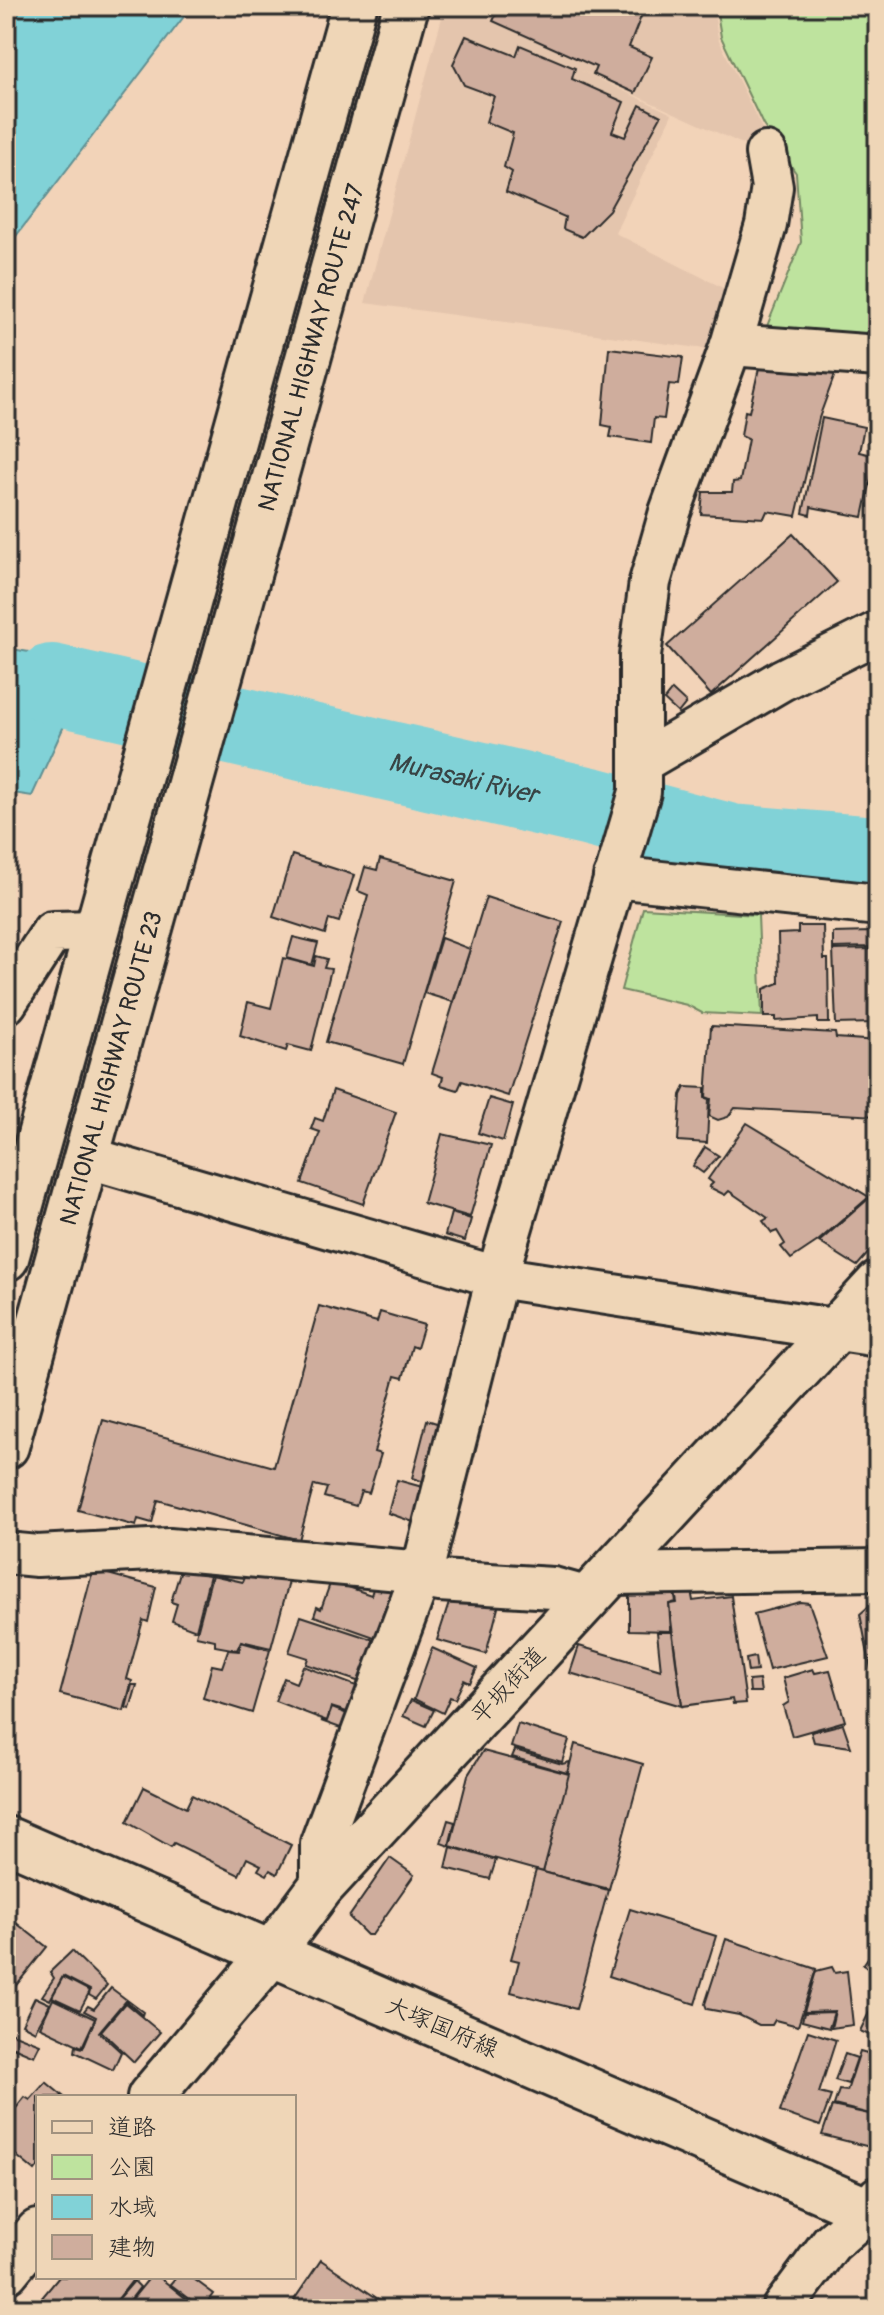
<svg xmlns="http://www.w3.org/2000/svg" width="884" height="2315" font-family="Pangolin,'Klee One',sans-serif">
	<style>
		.built { fill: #e4c5ad }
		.green { fill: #bee39e; stroke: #748764; stroke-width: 2 }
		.water { fill: #81d2d7; stroke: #5f8f92; stroke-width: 2 }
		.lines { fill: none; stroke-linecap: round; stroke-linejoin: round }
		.river { stroke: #81d2d7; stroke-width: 80 }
		.building { fill: #cfad9d; stroke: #2b2b2b; stroke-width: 2 }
		.street-casing { stroke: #2b2b2b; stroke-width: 46 }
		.secondary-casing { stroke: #2b2b2b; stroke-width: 50 }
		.highway-casing { stroke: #2b2b2b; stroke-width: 50 }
		.street { stroke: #efd6b7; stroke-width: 40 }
		.secondary { stroke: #efd6b7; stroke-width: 44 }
		.highway { stroke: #efd6b7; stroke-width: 44 }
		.labels { text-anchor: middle; stroke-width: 8; stroke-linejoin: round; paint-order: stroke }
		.street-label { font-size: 24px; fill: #2b2b2b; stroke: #efd6b7 }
		.water-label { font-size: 26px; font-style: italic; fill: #384445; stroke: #efd6b7 }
	</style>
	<rect width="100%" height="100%" fill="#f2d3b8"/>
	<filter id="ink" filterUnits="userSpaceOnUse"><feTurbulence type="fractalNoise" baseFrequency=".0125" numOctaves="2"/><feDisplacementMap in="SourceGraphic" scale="16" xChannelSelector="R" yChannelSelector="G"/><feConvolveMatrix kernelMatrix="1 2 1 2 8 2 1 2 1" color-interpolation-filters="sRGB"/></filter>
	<g filter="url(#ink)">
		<!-- built -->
		<path class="built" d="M445,6H713L718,38L762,129L782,158L749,147L580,70L672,114L615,233L731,292L713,350L365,303Z"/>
		<!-- green -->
		<g class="green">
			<path d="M716,6H878V340L765,331L801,242L796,173L763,125L721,37Z"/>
			<path d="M643,908L758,915L762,1016L702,1013L687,1005L621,990Z"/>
		</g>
		<!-- water -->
		<g class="water">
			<path d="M6,6H192L6,249Z"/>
			<path d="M6,648L58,657L48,701L69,715L32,796L6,792Z"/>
		</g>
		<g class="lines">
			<!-- river -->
			<path class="river" id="s1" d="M52,684L591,807L731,844L878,856"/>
		</g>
		<!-- building -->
		<g class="building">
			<path d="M500,6H634L632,10L642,14L629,47L652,57L635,93L593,74L596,67L493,21Z"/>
			<path d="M466,36L516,56L520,45L575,68L572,79L624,102L612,132L625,137L640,105L661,116L609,210L582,237L563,229L565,217L506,192L512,172L504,167L513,133L486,122L494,96L464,85L453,64Z"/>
			<path d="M609,348L683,357L679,385L669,384L664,419L654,418L651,443L610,437L612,427L602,425Z"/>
			<path d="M761,359L838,366L819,418L796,516L767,511L764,518L701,514L703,492H732L733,482L740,481L748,439L741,436L745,411L749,412Z"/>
			<path d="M822,418L864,427L859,452L876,456L863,517L811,507L810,515L803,513Z"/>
			<path d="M793,534L837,582L711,695L667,646Z"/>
			<path d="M672,690L686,703L678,713L664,700Z"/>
			<path d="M292,855L354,875L339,922L329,919L325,934L273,917Z"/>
			<path d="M380,859L456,881L403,1064L326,1042L368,895L358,891L365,867L377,870Z"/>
			<path d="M486,897L563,922L508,1096L462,1081L458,1090L441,1085L443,1077L432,1073Z"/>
			<path d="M798,926H823L824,959H828L829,1023H818V1018L776,1021V1017H764V989L779,983L778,934L798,933Z"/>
			<path d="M871,932V947L833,948V933Z"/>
			<path d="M293,937L318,943L312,965L287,958Z"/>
			<path d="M441,938L470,949L453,1002L424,993Z"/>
			<path d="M871,949L873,1023L836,1024L833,950Z"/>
			<path d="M316,956L327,959L324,968L331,969L311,1051L288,1045L286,1051L240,1036L248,1002L271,1008L283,958L314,966Z"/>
			<path d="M711,1026L835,1033L836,1038L878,1041L877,1116L735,1108L728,1117L718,1120L709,1116L711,1099L706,1097Z"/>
			<path d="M685,1087L705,1088V1098L709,1099L707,1143L678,1141L681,1095Z"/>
			<path d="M333,1090L396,1112L363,1204L302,1183L320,1132L311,1129L315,1118L323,1121Z"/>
			<path d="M489,1098L513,1105L503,1141L478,1133Z"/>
			<path d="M747,1123L869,1197L818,1241L791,1259L781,1247L785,1244L777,1231L772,1233L763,1221L768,1218L729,1191L725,1195L709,1187L713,1183L708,1179Z"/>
			<path d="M442,1134L491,1145L470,1217L423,1203Z"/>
			<path d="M705,1147L719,1156L703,1173L693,1166Z"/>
			<path d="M874,1194L878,1197V1242L857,1266L819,1242Z"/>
			<path d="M451,1213L471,1219L465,1241L445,1235Z"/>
			<path d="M319,1306L377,1322L380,1312L424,1325L417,1348L412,1346L403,1378L395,1376L374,1452L381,1454L369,1493L361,1491L356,1506L324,1497L327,1488L314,1485L299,1540L158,1500L152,1523L138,1519L136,1526L78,1510L103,1420L274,1467Z"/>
			<path d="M427,1420L443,1425L428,1483L412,1478Z"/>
			<path d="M397,1480L426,1488L416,1523L388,1513Z"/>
			<path d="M181,1569L210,1575L196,1630L172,1621L177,1604L171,1602Z"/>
			<path d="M93,1570L156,1587L148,1622L143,1620L127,1679L132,1681L124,1711L60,1694Z"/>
			<path d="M247,1573L290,1578L271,1648L241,1641L237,1650L215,1646V1640L196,1636L212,1575L243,1582Z"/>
			<path d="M331,1581L371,1595L374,1586L394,1593L377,1638L314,1616L317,1607L321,1609Z"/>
			<path d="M691,1590L693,1601L731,1596L746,1703L733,1704L732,1699L682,1706L669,1604L677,1603L675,1592Z"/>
			<path d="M629,1591L674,1592L676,1602L669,1604L671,1631L629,1630Z"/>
			<path d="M878,1598V1672H876L871,1669L860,1614Z"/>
			<path d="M450,1600H500L486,1654L437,1640Z"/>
			<path d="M800,1602L809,1603L828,1656L769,1670L754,1614Z"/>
			<path d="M301,1616L374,1640L360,1682L306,1664L308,1658L289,1652Z"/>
			<path d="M657,1632H672L682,1706L570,1673L579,1646L661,1670Z"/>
			<path d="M241,1642L270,1650L252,1713L203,1698L212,1665L222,1667L228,1650L239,1651Z"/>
			<path d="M432,1648L477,1668L470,1683L464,1680L455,1699L450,1697L443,1713L414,1699Z"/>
			<path d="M755,1657L757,1671L748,1672L746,1659Z"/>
			<path d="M303,1666L359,1687L350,1713L331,1707L327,1721L275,1701L284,1678L296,1683Z"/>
			<path d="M813,1669L815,1673L830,1670L845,1721L792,1736L783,1706L789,1702L783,1678Z"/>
			<path d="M759,1680L761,1692H750L749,1681Z"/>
			<path d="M132,1685H137L130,1709L126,1708Z"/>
			<path d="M411,1700L434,1710L426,1726L403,1716Z"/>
			<path d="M332,1708L350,1715L346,1730L321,1721H327Z"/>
			<path d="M518,1724L569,1740L562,1762L511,1747Z"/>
			<path d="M843,1724L851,1747L814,1742L811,1732Z"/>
			<path d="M575,1744L643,1764L609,1889L543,1872Z"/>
			<path d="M515,1750L562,1764L570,1762L567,1773L512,1757Z"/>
			<path d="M483,1751L569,1774L543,1872L450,1846L468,1775Z"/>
			<path d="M144,1787L186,1808L192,1795L291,1845L277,1874L270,1870L267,1875L258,1870L261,1865L247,1858L239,1875L174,1843L171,1847L127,1822Z"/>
			<path d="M448,1820L455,1822L449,1846L441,1843Z"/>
			<path d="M451,1847L496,1860L490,1879L446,1868Z"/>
			<path d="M390,1858L414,1875L372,1935H367L349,1917Z"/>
			<path d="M536,1870L608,1890L576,2009L511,1992L519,1961L511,1959Z"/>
			<path d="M630,1909L716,1936L695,2004L609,1976Z"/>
			<path d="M6,1915L47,1947L6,1998Z"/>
			<path d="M726,1939L816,1969L798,2026L775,2020L772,2025H759L739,2015L707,2009L705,2004Z"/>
			<path d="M878,1943V1976L863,1965Z"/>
			<path d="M72,1951L107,1985L96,1999L89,1995L90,1990L63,1976L50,2000L42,1996L54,1978L50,1972Z"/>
			<path d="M832,1967L835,1973L847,1971L853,2025L831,2028L835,2011L804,2012L816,1971Z"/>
			<path d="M63,1977L90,1991L80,2010L52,1997Z"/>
			<path d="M111,1988L143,2012L142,2015L125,2001L99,2032L121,2052L113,2070L75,2052L76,2046L83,2048L96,2017L84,2011L88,2006L94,2009Z"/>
			<path d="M878,1994V2039L860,2031Z"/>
			<path d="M35,1997L50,2004L35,2031L22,2024Z"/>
			<path d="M53,1999L95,2019L82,2047L40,2027Z"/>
			<path d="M125,2003L160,2032L134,2062L101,2031Z"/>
			<path d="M834,2012L829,2028L802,2021L804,2013Z"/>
			<path d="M7,2031L40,2044L34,2056L6,2044Z"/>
			<path d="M808,2031L836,2040L819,2093L831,2096L820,2126L780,2112Z"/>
			<path d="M860,2051L878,2056V2116L834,2105L839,2090L847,2091Z"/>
			<path d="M845,2054L857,2058L848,2084L835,2080Z"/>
			<path d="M46,2082L64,2097H38V2167L35,2171L6,2147V2130L12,2123L7,2119L25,2097L30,2100Z"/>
			<path d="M832,2106L878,2116V2149L822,2135Z"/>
			<path d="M321,2260L384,2303L380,2309H303L305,2306L294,2300Z"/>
			<path d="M59,2277H135L110,2309H39L35,2306Z"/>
			<path d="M150,2277H159L199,2309H124Z"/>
			<path d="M176,2277H191L214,2294L203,2309L170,2284Z"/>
			<path d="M134,2281L140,2287L124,2308L116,2302Z"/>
		</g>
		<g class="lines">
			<defs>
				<g id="street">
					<path d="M731,345L878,356"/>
					<path d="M640,763L782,680L878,632"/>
					<path d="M614,877L878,905"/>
					<path d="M6,1003L52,932L98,931"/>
					<path d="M86,1157L497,1277L878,1336"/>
					<path d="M6,1553L37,1556L169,1549L422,1572L439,1581L553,1588L589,1598"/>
					<path d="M612,1574L878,1570"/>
					<path d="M321,1887V1843L422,1572L497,1277L640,792V656L650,582L670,512L731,345L766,225L772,187L766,153"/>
					<path d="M782,2309L831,2243L868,2211L878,2197"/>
				</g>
				<g id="secondary">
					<path d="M6,1839L878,2215"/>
					<path d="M150,2097L271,1954L321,1887L878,1284"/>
					<path d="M6,2271L38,2232"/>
				</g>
				<g id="highway">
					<path d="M6,1258L354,6"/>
					<path id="s2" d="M6,1446L406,6"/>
				</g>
			</defs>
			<!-- street casing -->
			<use href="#street" class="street-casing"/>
			<!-- secondary casing -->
			<use href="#secondary" class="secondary-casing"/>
			<!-- highway casing -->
			<use href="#highway" class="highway-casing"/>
			<!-- street -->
			<use href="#street" class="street"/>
			<!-- secondary -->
			<use href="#secondary" class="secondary"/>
			<!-- highway -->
			<use href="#highway" class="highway"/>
		</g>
	</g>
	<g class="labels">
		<!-- street labels -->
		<g class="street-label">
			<text dy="8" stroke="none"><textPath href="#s2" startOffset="1140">NATIONAL HIGHWAY ROUTE 247</textPath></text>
			<text dy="8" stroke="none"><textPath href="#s2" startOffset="392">NATIONAL HIGHWAY ROUTE 23</textPath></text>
			<text transform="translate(508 1685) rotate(-47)" y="8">平坂街道</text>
			<text transform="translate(442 2027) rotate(23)" y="8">大塚国府線</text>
		</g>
		<!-- water labels -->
		<g class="water-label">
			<text dy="9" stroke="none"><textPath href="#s1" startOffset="422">Murasaki River</textPath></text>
		</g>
	</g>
	<!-- margin -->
	<rect width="884" height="2315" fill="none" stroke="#efd6b7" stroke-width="32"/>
	<rect x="16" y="16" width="852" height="2283" fill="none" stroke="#2b2b2b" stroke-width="3" filter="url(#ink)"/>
	<!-- legend -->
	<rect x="36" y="2095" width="260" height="184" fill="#efd6b7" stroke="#a1927f" stroke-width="2"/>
	<rect x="52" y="2121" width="40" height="12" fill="#efd6b7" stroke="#a1927f" stroke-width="2"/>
	<text x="108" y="2135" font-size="24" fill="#2b2b2b">道路</text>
	<rect x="52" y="2155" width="40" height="24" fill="#bee39e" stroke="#a1927f" stroke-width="2"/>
	<text x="108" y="2175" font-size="24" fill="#2b2b2b">公園</text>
	<rect x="52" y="2195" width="40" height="24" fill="#81d2d7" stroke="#a1927f" stroke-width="2"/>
	<text x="108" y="2215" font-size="24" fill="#2b2b2b">水域</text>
	<rect x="52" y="2235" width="40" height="24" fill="#cfad9d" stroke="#a1927f" stroke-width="2"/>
	<text x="108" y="2255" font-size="24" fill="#2b2b2b">建物</text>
</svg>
